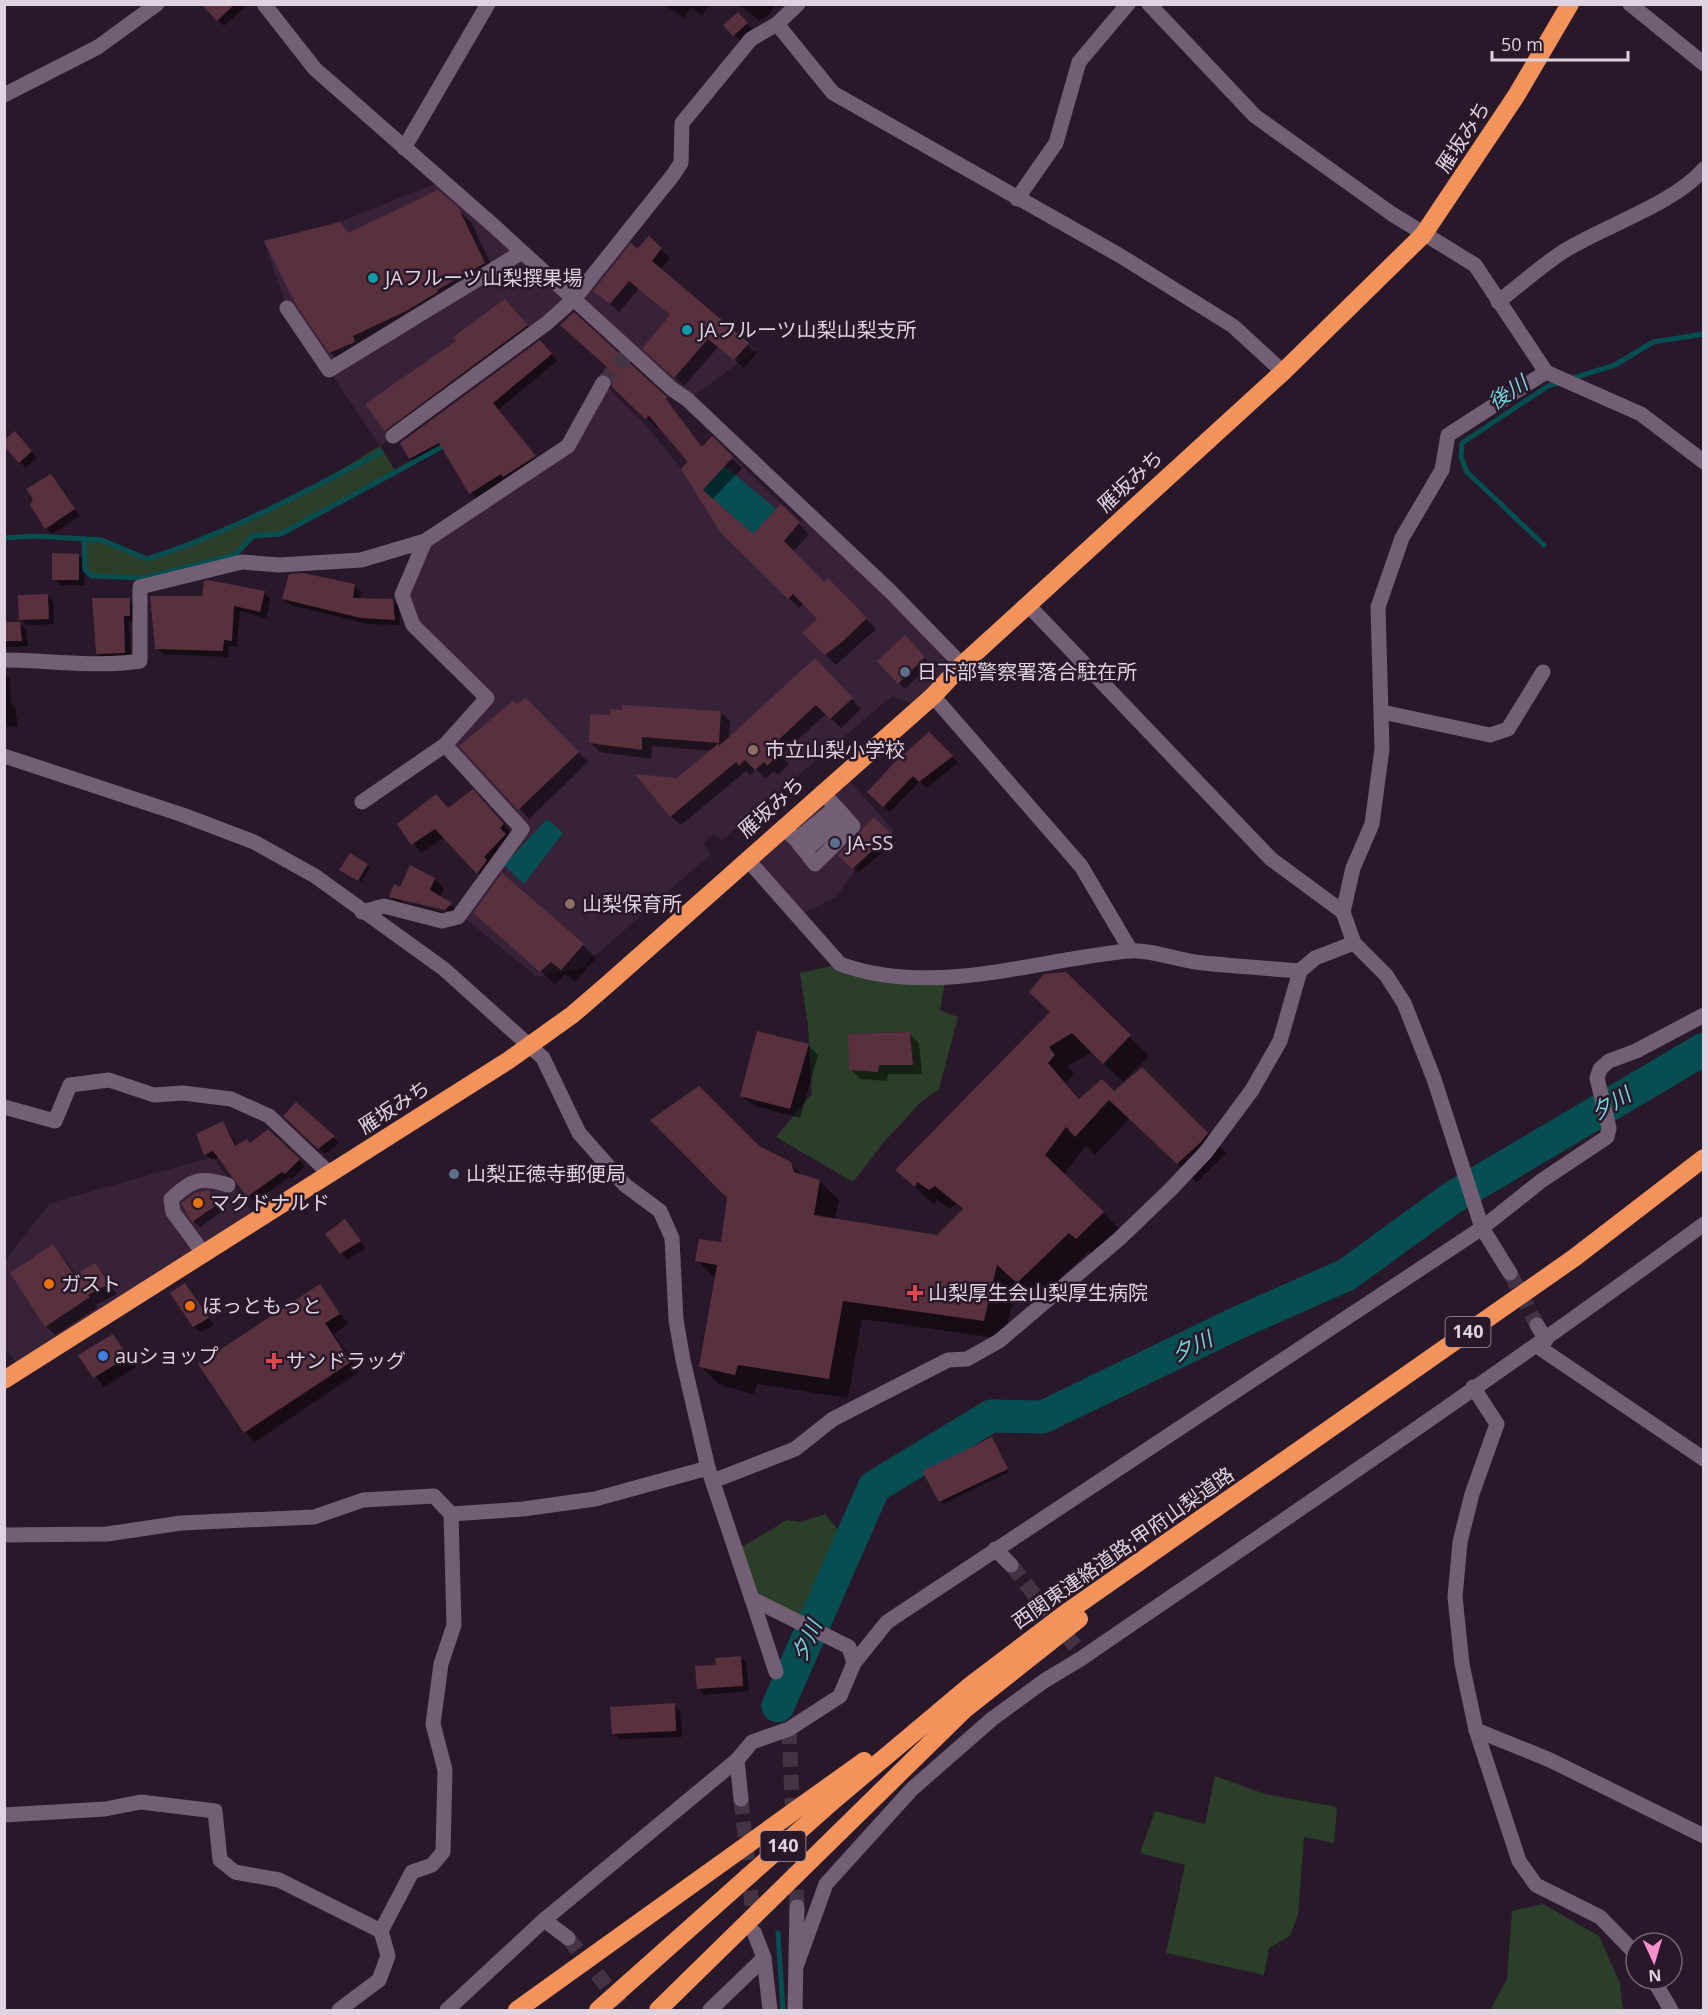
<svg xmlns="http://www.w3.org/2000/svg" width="1708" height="2015" font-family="'Open Sans','Noto Sans JP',sans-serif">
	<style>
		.built { fill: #372238 }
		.green { fill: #2a3e2a; fill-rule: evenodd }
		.water { fill: #074e53 }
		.shadow { fill: #0007; fill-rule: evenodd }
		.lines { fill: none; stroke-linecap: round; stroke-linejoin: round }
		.stream { stroke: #074e53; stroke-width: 5 }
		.river { stroke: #074e53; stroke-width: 33 }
		.building { fill: #59303e }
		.minor-tunnel { stroke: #433444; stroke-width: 15; stroke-dasharray: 15 8; stroke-linecap: butt }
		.minor { stroke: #735f73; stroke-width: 15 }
		.highway { stroke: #f4925b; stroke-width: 18 }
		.culture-dot { fill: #0f9aa8; stroke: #281829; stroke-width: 2 }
		.service-dot { fill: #5c6f8a; stroke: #281829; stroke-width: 2 }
		.education-dot { fill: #8d6e63; stroke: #281829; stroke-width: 2 }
		.food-dot { fill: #e8710a; stroke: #281829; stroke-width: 2 }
		.health-dot { fill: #e0444e; stroke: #281829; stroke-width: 2 }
		.shop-dot { fill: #3f7fe0; stroke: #281829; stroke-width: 2 }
		.labels { text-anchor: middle; stroke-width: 5; stroke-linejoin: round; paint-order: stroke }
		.shield { fill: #281829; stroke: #a79ba8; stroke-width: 1.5 }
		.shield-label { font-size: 18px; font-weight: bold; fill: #ded3de }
		.street-label { font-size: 20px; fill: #ded3de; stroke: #281829 }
		.poi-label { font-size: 20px; fill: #ded3de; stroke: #281829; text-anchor: start }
		.water-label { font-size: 21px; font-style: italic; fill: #72d4dc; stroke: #281829 }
	</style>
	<rect width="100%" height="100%" fill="#281829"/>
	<!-- built -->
	<g class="built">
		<path d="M442,181L573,299L624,237L756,350L688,400L574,299L380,446L287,308L264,241L340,222Z"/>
		<path d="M603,383L643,422L681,468L713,436L800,522L809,515L962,665L919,707L892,696L722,840L714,834L703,843L711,854L581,968L537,977L461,915L526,835L445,745L487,698L413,625L402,595L425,541L568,446Z"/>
		<path d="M843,773L894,831L862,861L836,897L802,914L747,859Z"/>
		<path d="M213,1157L259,1221L21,1370L5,1348L4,1262L50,1203Z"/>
	</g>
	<!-- green -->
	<g class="green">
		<path d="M380,446L396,472L281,534L253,536L235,555L144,578L92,576L85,570L84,539L102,540L147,559L188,546L294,498Z"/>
		<path d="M840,964L946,976L940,1010L958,1017L939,1089L921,1102L884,1142L853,1182L776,1137L812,1094L808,1026L800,973ZM910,1032L913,1065H879L878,1071L848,1034Z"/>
		<path d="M825,1514L840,1532L797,1621L752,1599L735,1551L787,1520L801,1522Z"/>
		<path d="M1215,1776L1265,1794L1337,1807L1334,1843L1304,1837L1298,1915L1290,1936L1269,1948L1264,1975L1166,1953L1185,1865L1140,1853L1155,1811L1205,1824Z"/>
		<path d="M1543,1904L1599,1936L1620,1983L1623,2010H1490L1507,1979L1512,1911Z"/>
	</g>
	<!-- water -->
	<g class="water">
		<path d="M725,466L776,509L753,534L703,490Z"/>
		<path d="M547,819L563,833L524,884L504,865Z"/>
	</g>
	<!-- shadow -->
	<g class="shadow">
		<path d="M203,4H241L244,8L224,26Z"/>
		<path d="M663,4H710L702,15L691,8L684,18Z"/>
		<path d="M739,4H775L770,14L759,21Z"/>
		<path d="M738,14L753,30L741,41L725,25Z"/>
		<path d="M457,209L471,222L497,277L449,303L450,305L420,324L365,350L367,356L344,365L330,352L339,224L349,234Z"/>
		<path d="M649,238L670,258L660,270L757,353L744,368L718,347L684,386L653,357L672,316L639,289L619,312L595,291Z"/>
		<path d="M515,310L536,335L395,440L386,430Z"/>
		<path d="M546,348L557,361L498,410L541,463L476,499L444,449L416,465L410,458L402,444Z"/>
		<path d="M613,386L666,399L703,448L712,439L742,468L712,500L754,537L781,506L809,534L793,552L824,584L828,580L876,629L836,665L804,633L819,619L805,603L799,608L722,532L690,462L659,426L657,428Z"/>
		<path d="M21,439L37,458L26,468L20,462Z"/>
		<path d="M51,476L80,516L52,534L46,528Z"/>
		<path d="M78,555L84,561L85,585H60L53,579Z"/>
		<path d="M354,586L361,592L360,600H392L399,606L400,625L368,624L290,605L283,599Z"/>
		<path d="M264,592L270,599L266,618L240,611L237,646H229L228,657L163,654L156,648L203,598Z"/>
		<path d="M47,595L53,601L54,624L27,625L21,619Z"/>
		<path d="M130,600L136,606V622H129L131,659L103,660L97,653Z"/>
		<path d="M4,624H20L26,630L28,647H4Z"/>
		<path d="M911,643L930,664L905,689L879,661Z"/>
		<path d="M825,669L861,709L841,728L826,714L781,755L789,764L778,775L774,771L765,779L756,769L750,775L746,771L681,825L671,816L678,779L712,751L652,746L651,759L600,752L590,742L611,716L721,712L730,722L729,738Z"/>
		<path d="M4,675L10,679L11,703L15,707L18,726L4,727Z"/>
		<path d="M526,700L588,762L529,819L461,746Z"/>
		<path d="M929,734L958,763L926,788L920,781L890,812L875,798Z"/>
		<path d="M481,800L512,834L487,882L445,837L421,853L399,824Z"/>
		<path d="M874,819L896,840L858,873L840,855Z"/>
		<path d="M367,865L370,867L361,882L344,872Z"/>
		<path d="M411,867L435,879L444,889L440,898L461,913L452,920L400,907L391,897L400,889ZM401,899L450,911L449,914L401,902Z"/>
		<path d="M488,926L583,945L596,958L575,982L565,974L555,984Z"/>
		<path d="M1066,974L1149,1056L1123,1082L1092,1052L1067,1066L1074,1075L1066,1083L1081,1100L1114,1093L1142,1069L1226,1153L1197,1182L1129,1119L1095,1155L1086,1145L1064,1175L1123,1232L1096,1258L1089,1251L1037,1301L1017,1283L1004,1339L862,1319L848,1398L757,1384L754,1394L720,1385L700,1366L716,1279L697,1260L723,1244L758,1148L790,1163L803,1176L819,1181L839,1200L835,1220L938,1236L963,1211L956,1204L950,1209L937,1200L934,1205L897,1170L1052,1013Z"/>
		<path d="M909,1033L919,1043L922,1074H888L887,1081L860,1079L851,1069Z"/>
		<path d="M808,1045L818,1055L800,1118L752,1105L742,1096Z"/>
		<path d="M296,1104L333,1137L339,1143L325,1154L285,1116Z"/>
		<path d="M223,1122L237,1147L251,1145L268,1131L305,1166L292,1179L289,1177L255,1202L219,1157L212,1160L206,1154Z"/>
		<path d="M208,1192L223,1211L200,1227L193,1221Z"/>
		<path d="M345,1221L366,1248L347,1260L327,1235Z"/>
		<path d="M53,1245L76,1275L95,1265L117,1294L96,1305L98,1307L55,1335L46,1326Z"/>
		<path d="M185,1285L214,1325L201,1332L194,1326Z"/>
		<path d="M319,1286L348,1324L334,1334L359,1372L255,1442L245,1432Z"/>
		<path d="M113,1336L136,1367L104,1387L80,1356Z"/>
		<path d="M991,1438L1009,1472L943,1504L941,1501Z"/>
		<path d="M740,1657L746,1663L749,1691L705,1695L699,1689Z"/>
		<path d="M674,1705L680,1711L682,1737L620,1739L614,1733Z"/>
	</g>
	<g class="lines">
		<!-- stream -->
		<g class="stream">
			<path d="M1570,379L1615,365L1653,342L1704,334"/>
			<path d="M4,538L34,536L102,540L147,559C229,533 305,492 381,452"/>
			<path d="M84,539L85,570L92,576L144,578L235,555L253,536L281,534L440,448"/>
			<path d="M1544,545L1467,472L1461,457L1462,443L1548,386L1561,382"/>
			<path d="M778,1933L783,2010"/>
		</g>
		<!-- river -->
		<path class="river" d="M778,1706L874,1487L991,1416L1043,1417L1235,1324L1346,1275L1452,1198L1704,1049"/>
	</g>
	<!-- building -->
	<g class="building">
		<path d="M201,4H235L217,21Z"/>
		<path d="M738,12L748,23L733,36L723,25Z"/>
		<path d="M438,190L458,207L485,263L437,290L438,292L406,311L353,336L355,342L329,353L295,303L264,241L340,222L348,233Z"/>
		<path d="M649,236L662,248L652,261L749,343L734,360L708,339L674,378L642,349L670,315L629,281L610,304L593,291L631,243L637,249Z"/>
		<path d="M505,299L528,325L385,431L365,404L456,341L453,337Z"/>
		<path d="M574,312L667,397L666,399L702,447L712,436L733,457L703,490L753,534L781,504L800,522L784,541L824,582L828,578L867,618L842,642L825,655L802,633L817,619L793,594L788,599L721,533L681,469L688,462L649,416L645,419L612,387L613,380L604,371L607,367L560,325Z"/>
		<path d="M540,340L552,354L493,403L536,456L503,477L501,474L469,494L439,443L409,459L400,443Z"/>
		<path d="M15,431L32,451L19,463L4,446V440Z"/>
		<path d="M51,474L75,509L45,529L30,505L33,499L26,489Z"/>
		<path d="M52,553L79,554V580H52Z"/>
		<path d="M303,573L355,584L353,598L393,599L395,620L361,618L282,599L289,574Z"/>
		<path d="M208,580L265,591L260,612L234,606L232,641L224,640L223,651L155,649L150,596H202L204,581Z"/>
		<path d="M48,594L49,619L19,620L18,595Z"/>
		<path d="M92,598H130V616H124L125,653L96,654Z"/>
		<path d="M4,622H20L22,641H4Z"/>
		<path d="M905,635L925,657L898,684L877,661Z"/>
		<path d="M815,658L853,698L830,719L816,705L773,745L781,753L767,766L764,762L755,770L745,760L739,766L736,762L670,817L635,774L677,778L719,743V746Z"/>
		<path d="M526,698L579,752L518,810L459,746L513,701L517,704Z"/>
		<path d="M622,705L721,711L719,743L642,737V750L589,743L590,714L610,715V709L622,710Z"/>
		<path d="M929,732L953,756L919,782L913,776L883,807L867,792L894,763Z"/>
		<path d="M473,789L504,824L500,828L506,834L484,857L487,860L477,874L435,829L411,845L397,824L436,794L448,808Z"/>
		<path d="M874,817L891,834L852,869L838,855Z"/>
		<path d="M350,853L368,864L358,881L339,870Z"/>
		<path d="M410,865L435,878L430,890L452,903L445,910L389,897L394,884L400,887Z"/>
		<path d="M502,873L584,944L561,970L551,962L540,972L473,913Z"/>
		<path d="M1066,972L1131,1035L1103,1064L1072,1033L1049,1047L1055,1055L1048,1063L1079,1099L1102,1079L1114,1091L1142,1067L1208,1133L1200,1143L1177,1164L1109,1100L1075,1137L1066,1127L1045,1155L1104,1212L1076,1239L1069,1233L1017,1283L997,1265L984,1321L843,1301L829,1379L738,1365L735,1375L699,1367L717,1265L695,1261L699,1239L721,1242L727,1198L650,1120L699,1086L759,1146L791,1162L794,1172L820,1180L814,1215L937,1235L963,1209L935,1186L929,1190L917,1182L915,1187L895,1170L1050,1012L1029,992L1044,974Z"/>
		<path d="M757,1031L809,1044L790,1109L740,1096Z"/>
		<path d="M910,1032L913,1065H879L878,1072L849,1070L848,1034Z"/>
		<path d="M296,1102L335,1136L318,1149L283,1116Z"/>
		<path d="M223,1121L235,1146L247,1139L250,1143L268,1129L300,1159L285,1174L282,1172L247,1197L213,1151L204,1155L196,1134Z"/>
		<path d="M209,1190L218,1204L192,1222L181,1203L195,1193Z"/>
		<path d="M345,1219L361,1241L340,1254L325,1234Z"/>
		<path d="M53,1244L74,1275L95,1263L109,1284L88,1295L90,1297L45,1327L10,1273Z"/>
		<path d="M185,1283L209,1318L193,1327L170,1293Z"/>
		<path d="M320,1284L340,1314L325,1323L351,1362L244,1433L198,1364Z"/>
		<path d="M113,1334L128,1357L93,1378L78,1355Z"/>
		<path d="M992,1437L1008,1469L939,1502L922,1471Z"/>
		<path d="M741,1656L743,1686L697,1689L695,1666L716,1665L715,1658Z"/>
		<path d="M675,1703L676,1731L612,1734L610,1707Z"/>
	</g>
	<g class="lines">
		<!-- minor-tunnel -->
		<g class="minor-tunnel">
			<path d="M603,383L630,351"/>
			<path d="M1510,1273L1537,1325"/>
			<path d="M1011,1565L1075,1646"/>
			<path d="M789,1729L797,1907"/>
			<path d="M741,1799L754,1924"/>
			<path d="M568,1938L626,2010"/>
		</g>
		<!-- minor -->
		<g class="minor">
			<path d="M264,4L315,69L494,226L672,389L688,400L890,591L962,665"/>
			<path d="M1149,4L1255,116L1392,214L1475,265L1546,372L1641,414L1704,462"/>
			<path d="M1630,4L1704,64"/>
			<path d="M777,24L833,93L1119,255L1233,326L1283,372"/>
			<path d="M4,95L98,47L157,4"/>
			<path d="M404,148L488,4"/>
			<path d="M1017,199L1056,143L1079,62L1128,4"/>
			<path d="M1498,302C1520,285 1541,266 1564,251C1604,226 1674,204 1704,169"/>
			<path d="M287,308L329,370L522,252"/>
			<path d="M393,436L547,323L574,299L673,175L681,163L682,123L751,39L777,24L798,4"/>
			<path d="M425,541L568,446L603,383"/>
			<path d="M1028,605L1271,859L1343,912"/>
			<path d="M4,660C50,660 96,668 140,661V587L242,562L279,565L361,560L425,541L402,595L413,625L487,698L445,745L362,802"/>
			<path d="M933,696L1081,866L1131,951"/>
			<path d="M1382,712L1490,735L1508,729L1543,672"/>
			<path d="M4,756L183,815L254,842L315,876L444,969L543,1058L579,1133L625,1185L660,1211L672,1238L676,1320L683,1360L708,1468L752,1599L849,1647L854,1663"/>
			<path d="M783,827L796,840L836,807L822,792"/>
			<path d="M799,844L805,851L844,816L838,809"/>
			<path d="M805,851L815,864L853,826L844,816"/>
			<path d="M747,859L840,964C933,998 1034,960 1128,951C1149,949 1174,959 1195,962C1230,966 1265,968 1300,971"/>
			<path d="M362,912L384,906L442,921L458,917L522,829L445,745"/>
			<path d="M4,1107L55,1121L70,1085L109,1080L154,1095L183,1093L231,1099L269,1116L330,1174"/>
			<path d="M204,1254L173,1212L171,1199C192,1180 199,1176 228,1185"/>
			<path d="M1510,1273L1482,1228L1434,1079L1404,1003L1386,975L1354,943L1343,912L1353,868L1372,824L1382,749L1378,607L1402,538L1442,470L1448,435L1546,372"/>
			<path d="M1537,1325L1546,1340"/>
			<path d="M1537,1346L1704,1459"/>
			<path d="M1473,1387L1497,1424L1472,1494L1460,1542L1455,1597L1462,1664L1476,1730L1519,1861L1536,1885L1600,1917L1636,1954"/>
			<path d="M713,1481L795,1449L833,1419L948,1360L967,1359L999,1341L1119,1239L1171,1189L1206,1152L1252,1090L1280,1041L1300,971L1315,958L1354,943"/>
			<path d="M4,1535L107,1534L181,1523L314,1517L363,1500L434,1496L451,1514L523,1509L595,1499L708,1468"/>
			<path d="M995,1549L1011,1565"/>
			<path d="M752,1599L776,1672"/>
			<path d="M1476,1730L1550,1760L1704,1836"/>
			<path d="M737,1760L741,1799"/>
			<path d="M4,1815L105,1809L141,1802L215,1811L220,1860L235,1872L279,1880L381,1931L412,1872L432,1865L443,1852L445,1770L433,1724L441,1664L454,1625L451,1514"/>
			<path d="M544,1920L568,1938"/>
			<path d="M754,1932L764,1958L770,2010"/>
			<path d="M797,1964L826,1884L912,1789L992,1719L1044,1681L1082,1658C1291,1515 1500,1374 1704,1224"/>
			<path d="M1653,1979L1671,2010"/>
			<path d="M339,2010L379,1980L388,1956L381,1931"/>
			<path d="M447,2010L544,1920L737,1760L752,1742L789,1729L840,1696L854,1663L887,1622L1482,1228L1541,1181L1607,1137L1609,1128L1597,1078L1600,1069L1609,1061L1636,1051L1704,1015"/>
			<path d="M710,2010L764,1958"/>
			<path d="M795,2010L797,1907"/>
		</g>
		<!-- highway -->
		<g class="highway">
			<path d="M4,1380L509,1060L572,1015L608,984L933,696L962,665L1283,372L1423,235L1516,96L1570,4"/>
			<path d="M517,2010L864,1761"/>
			<path d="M598,2010L834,1800L971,1685L1066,1613L1574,1258L1704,1158"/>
			<path d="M658,2010L964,1710L1079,1619"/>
		</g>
	</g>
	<!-- markers -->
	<g class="culture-dot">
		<circle cx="373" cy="278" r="6"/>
		<circle cx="687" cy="330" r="6"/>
	</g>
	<g class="service-dot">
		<circle cx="905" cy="672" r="6"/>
		<circle cx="835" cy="843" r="6"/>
		<circle cx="454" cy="1174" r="6"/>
	</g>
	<g class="education-dot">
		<circle cx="753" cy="750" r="6"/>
		<circle cx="570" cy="904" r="6"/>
	</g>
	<g class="food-dot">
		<circle cx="198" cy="1203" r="6"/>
		<circle cx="49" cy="1284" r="6"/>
		<circle cx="190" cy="1306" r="6"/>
	</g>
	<g class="health-dot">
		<path d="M912 1284h6v6h6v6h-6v6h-6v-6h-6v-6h6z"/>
		<path d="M271 1352h6v6h6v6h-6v6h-6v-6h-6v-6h6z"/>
	</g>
	<circle class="shop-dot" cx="103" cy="1356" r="6"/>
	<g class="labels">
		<!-- shield labels -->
		<g class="shield">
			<rect x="1445.5" y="1317" width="45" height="30" rx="4.5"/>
			<rect x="760.5" y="1831" width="45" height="30" rx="4.5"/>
		</g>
		<g class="shield-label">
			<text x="1468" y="1338">140</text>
			<text x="783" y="1852">140</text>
		</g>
		<!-- street labels -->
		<g class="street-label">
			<text transform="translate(1463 137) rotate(-57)" y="7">雁坂みち</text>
			<text transform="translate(1130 481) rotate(-43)" y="7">雁坂みち</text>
			<text transform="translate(771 807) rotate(-42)" y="7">雁坂みち</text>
			<text transform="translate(394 1107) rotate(-33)" y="7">雁坂みち</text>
			<text transform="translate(1123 1548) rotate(-35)" y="7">西関東連絡道路;甲府山梨道路</text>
		</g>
		<!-- poi labels -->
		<g class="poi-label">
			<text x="385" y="285">JAフルーツ山梨撰果場</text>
			<text x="699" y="337">JAフルーツ山梨山梨支所</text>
			<text x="917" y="679">日下部警察署落合駐在所</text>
			<text x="765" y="757">市立山梨小学校</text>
			<text x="847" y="850">JA-SS</text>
			<text x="582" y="911">山梨保育所</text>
			<text x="466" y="1181">山梨正徳寺郵便局</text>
			<text x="210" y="1210">マクドナルド</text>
			<text x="61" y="1291">ガスト</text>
			<text x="928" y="1300">山梨厚生会山梨厚生病院</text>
			<text x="202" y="1313">ほっともっと</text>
			<text x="115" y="1363">auショップ</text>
			<text x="286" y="1368">サンドラッグ</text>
		</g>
		<!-- water labels -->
		<g class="water-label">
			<text transform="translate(1508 393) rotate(-34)" y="7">後川</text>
			<text transform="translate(1611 1104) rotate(-31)" y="7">夕川</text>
			<text transform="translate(1192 1347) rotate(-25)" y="7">夕川</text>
			<text transform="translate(807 1641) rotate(-66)" y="7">夕川</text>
		</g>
	</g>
	<!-- border -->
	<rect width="1708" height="2015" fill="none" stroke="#ded3de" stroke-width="12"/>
	<!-- north arrow -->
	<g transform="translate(1654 1961) rotate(176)"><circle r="28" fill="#281829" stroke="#716371" stroke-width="1.5"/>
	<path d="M0-4.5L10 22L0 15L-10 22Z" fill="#f790ce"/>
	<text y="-9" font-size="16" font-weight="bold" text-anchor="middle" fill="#ded3de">N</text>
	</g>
	<!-- scale -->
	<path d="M1492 51v9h136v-9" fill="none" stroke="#ded3de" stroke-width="3"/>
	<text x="1501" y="51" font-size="18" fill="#ded3de" stroke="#281829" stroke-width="4.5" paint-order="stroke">50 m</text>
</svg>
